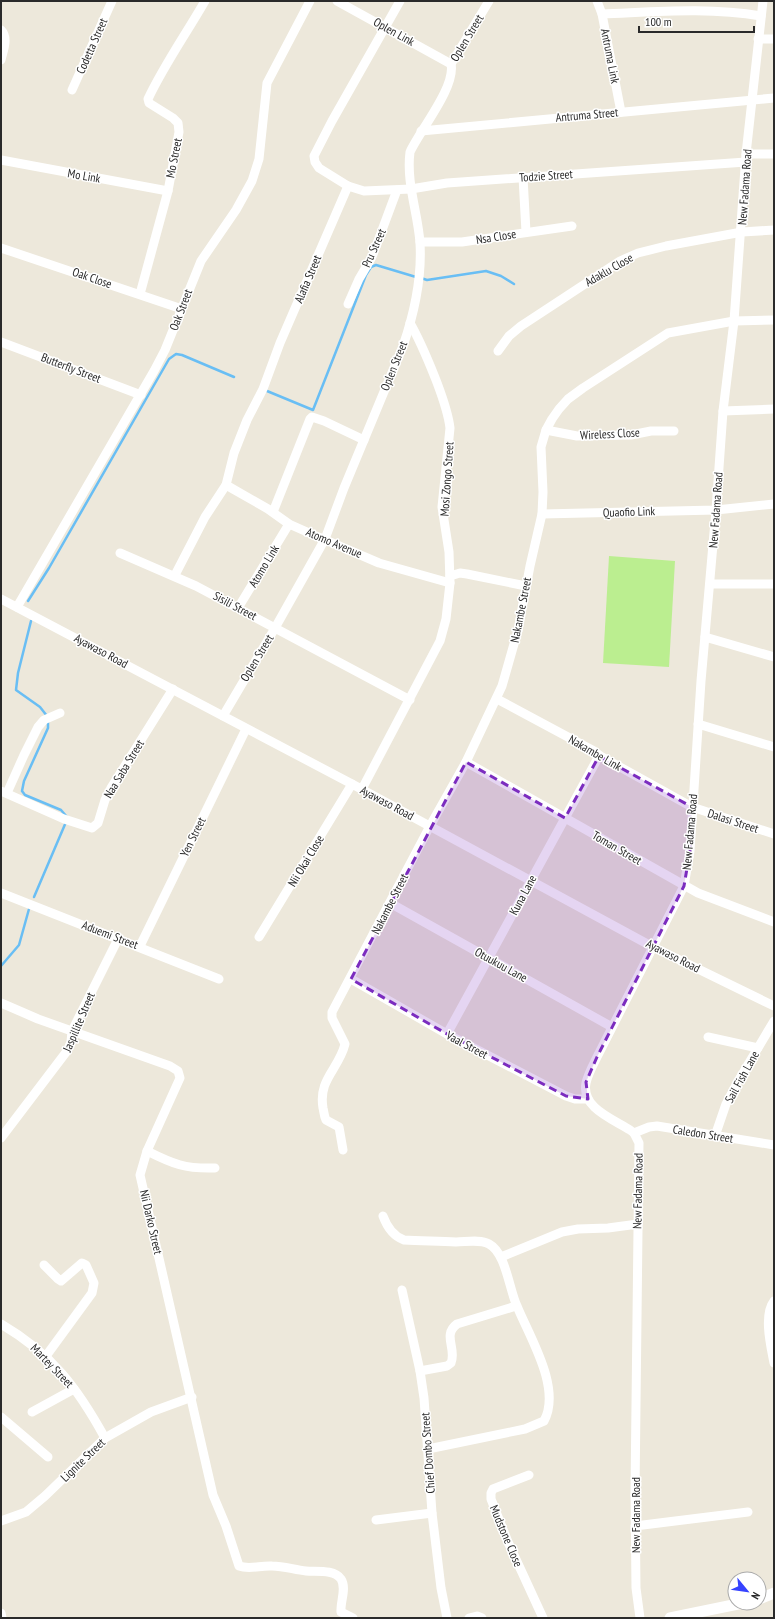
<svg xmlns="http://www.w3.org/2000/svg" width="775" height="1619" font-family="'PT Sans Narrow',sans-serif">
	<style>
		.pitch { fill: #bbee90 }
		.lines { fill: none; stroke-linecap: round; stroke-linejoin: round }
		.stream { stroke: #69bef4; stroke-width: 2.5 }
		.minor { stroke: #fff; stroke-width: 9 }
		.tertiary { stroke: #fff; stroke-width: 11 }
		.marked { fill: #7b2cbf; fill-opacity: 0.2; stroke: #7b2cbf; stroke-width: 3; stroke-dasharray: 8 5; stroke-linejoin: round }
		.labels { text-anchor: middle; stroke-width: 3; stroke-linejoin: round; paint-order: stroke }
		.street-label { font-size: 12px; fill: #2a2a2a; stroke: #fff }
	</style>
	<rect width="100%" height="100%" fill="#ede8db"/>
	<!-- pitch -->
	<path class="pitch" d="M609,556L675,561L669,667L603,663Z"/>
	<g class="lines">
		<!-- stream -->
		<g class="stream">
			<path d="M421,278L427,280L486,271L501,276L514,284"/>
			<path d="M267,391L313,410L366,275L371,267L376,265L416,277"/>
			<path d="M28,601L49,568L169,359L176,354L182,355L234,377"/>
			<path d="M31,621L18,673L16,690L40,707L47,716"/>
			<path d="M48,721V728L24,781L22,791L25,795L61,810L67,817"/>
			<path d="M34,897L66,822"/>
			<path d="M1,966L19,945L29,909"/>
		</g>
		<!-- minor -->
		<g class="minor">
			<path d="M337,1L451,64"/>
			<path d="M400,1L332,121L314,156L315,162L319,168L348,186L364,191L411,189L447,183L746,162"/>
			<path d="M597,1L602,14L621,112"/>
			<path d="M602,14C655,12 708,7 761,16"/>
			<path d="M1,30C9,38 3,51 1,60"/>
			<path d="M758,39H774"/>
			<path d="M72,90L112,1"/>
			<path d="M421,131L774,98"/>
			<path d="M746,154H774"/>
			<path d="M1,160L168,191"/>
			<path d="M523,177L526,232"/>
			<path d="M420,242H462L572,226"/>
			<path d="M1,248L182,309"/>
			<path d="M140,294L168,191L179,132L178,123L173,118L149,103L148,99C164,65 186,34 205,1"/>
			<path d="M348,304L359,279L372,257L397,190"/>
			<path d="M1,342L141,395"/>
			<path d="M498,351L509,336L521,326L620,261L638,253L666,246L742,232L774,230"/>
			<path d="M723,411L774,409"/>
			<path d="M546,430L577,436L631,435L651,431H674"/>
			<path d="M226,485L268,509L289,524L307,532L379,563L450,583"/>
			<path d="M273,512L310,419L312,417L324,421L364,440"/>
			<path d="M542,514L716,510L774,504"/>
			<path d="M120,553L196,586L410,700"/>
			<path d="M175,575L205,517L226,485L234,453L247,420L263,389L280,343L348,186"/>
			<path d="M450,576L460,573L467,574L526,586"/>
			<path d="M710,584H774"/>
			<path d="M1,599L352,784L653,947L774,1006"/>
			<path d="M17,607L154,371L165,350L201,261L236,210L252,181L259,159L267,83L310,1"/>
			<path d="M238,608L289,524"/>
			<path d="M705,637L774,657"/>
			<path d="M497,699L594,751L602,757L692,807L774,834"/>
			<path d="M223,716L275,628L325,539L344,488L403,346C414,314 422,277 420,243C418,213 406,183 410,152C420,130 456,87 451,64L489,1"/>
			<path d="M698,724L774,747"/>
			<path d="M466,762L698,893L774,922"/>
			<path d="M362,789L440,641L446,619L450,583L449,552L442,507L450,428C448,411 442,396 436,380C428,360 421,342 410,323"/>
			<path d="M1,791L64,819L92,828L98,823L105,800L111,788L173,689"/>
			<path d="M7,793L24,755L38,727L44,720L60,713"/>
			<path d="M1,893L219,979"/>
			<path d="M390,903L612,1027"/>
			<path d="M259,937L352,784"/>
			<path d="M140,946L246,729"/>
			<path d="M351,979L447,1034L566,1096L575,1099H588"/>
			<path d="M1,1003L38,1019L170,1066L178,1071L180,1078L147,1151L140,1175L213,1495L226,1526L239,1566C250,1570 261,1565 272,1566C284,1566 295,1570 306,1571C316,1572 334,1569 341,1579C347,1588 340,1602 341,1612L353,1618"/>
			<path d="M447,1034L599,756"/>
			<path d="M708,1037L758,1048"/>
			<path d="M634,1133L649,1127L657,1126L774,1145"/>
			<path d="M715,1136L726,1104L737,1083L774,1021"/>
			<path d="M1,1138L67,1051L71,1042L72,1031L118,939"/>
			<path d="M343,1150L339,1127L326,1120C324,1116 324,1112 323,1108C318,1079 339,1069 345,1044L332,1018V1012L430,826L466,762L502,686L518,630L530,566L542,514L543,492L541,447L546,430L552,419L559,409L568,399L583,388L668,333L734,321L774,320"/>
			<path d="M147,1151C173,1164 185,1169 215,1168"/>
			<path d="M383,1216C387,1227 393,1236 404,1240C421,1241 438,1241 456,1242C466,1242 480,1239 489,1244C506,1253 509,1289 517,1306C529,1336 562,1388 544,1421L525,1429L428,1449"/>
			<path d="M501,1257L562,1232L578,1229L608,1228L638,1224"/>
			<path d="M44,1265L58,1279L61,1281L82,1263L86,1265L94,1283L92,1293L46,1356"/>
			<path d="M402,1290L420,1371L424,1398L432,1513L441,1588L447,1618"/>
			<path d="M774,1301C763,1315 771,1347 774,1363"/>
			<path d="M1,1324C52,1354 77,1387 105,1438"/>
			<path d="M420,1371L447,1366L451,1363C457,1349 442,1335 457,1324L516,1306"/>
			<path d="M32,1412L74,1389"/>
			<path d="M1,1417L48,1457"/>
			<path d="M529,1475L493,1489L491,1493V1499L508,1542L543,1618"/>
			<path d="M376,1520L432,1513"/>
			<path d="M1,1521L26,1512L45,1496L105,1438L151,1412L192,1397"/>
			<path d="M635,1526L748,1512"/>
			<path d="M1,1613L2,1618"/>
			<path d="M469,1618L477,1616L482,1618"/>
			<path d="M640,1618L636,1588L635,1492L639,1143L634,1133L630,1130C613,1119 581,1108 586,1083C588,1074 593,1065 597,1057L684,886L690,851L701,681L716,510L723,411L734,321L746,154L763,1"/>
		</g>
		<!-- tertiary -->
		<g class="tertiary">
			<path d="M759,1599L774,1593"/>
			<path d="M670,1618L743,1603"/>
		</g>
	</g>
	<!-- marked area -->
	<path class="marked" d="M599,756L692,807L690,851L684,886L597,1057L586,1082L588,1099L566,1096L447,1034L351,979L466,762L565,818Z"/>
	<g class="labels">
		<!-- street labels -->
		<g class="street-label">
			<text transform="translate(394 32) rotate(29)" y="4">Oplen Link</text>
			<text transform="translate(467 38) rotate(-59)" y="4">Oplen Street</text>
			<text transform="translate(92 46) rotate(-66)" y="4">Codetta Street</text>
			<text transform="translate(610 56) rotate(79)" y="4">Antruma Link</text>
			<text transform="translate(587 115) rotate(-5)" y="4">Antruma Street</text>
			<text transform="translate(174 158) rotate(-79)" y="4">Mo Street</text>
			<text transform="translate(84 176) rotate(10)" y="4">Mo Link</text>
			<text transform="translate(546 176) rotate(-4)" y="4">Todzie Street</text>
			<text transform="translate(745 187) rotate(-86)" y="4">New Fadama Road</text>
			<text transform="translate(496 237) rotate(-9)" y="4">Nsa Close</text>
			<text transform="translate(374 248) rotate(-66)" y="4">Pru Street</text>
			<text transform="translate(609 270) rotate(-30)" y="4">Adaklu Close</text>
			<text transform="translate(92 278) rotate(19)" y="4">Oak Close</text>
			<text transform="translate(308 279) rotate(-67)" y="4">Alafia Street</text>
			<text transform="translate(181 310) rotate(-69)" y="4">Oak Street</text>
			<text transform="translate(394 366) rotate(-68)" y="4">Oplen Street</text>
			<text transform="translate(71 368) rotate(21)" y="4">Butterfly Street</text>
			<text transform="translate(610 434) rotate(-3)" y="4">Wireless Close</text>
			<text transform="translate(447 479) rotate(-86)" y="4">Mosi Zongo Street</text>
			<text transform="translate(716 510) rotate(-86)" y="4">New Fadama Road</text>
			<text transform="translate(629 512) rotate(-2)" y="4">Quaofio Link</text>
			<text transform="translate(334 543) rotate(23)" y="4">Atomo Avenue</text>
			<text transform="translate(264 566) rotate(-59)" y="4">Atomo Link</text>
			<text transform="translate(235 606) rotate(28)" y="4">Sisili Street</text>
			<text transform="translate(521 610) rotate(-79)" y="4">Nakambe Street</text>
			<text transform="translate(101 651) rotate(28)" y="4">Ayawaso Road</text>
			<text transform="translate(257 658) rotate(-59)" y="4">Oplen Street</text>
			<text transform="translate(595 753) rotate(30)" y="4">Nakambe Link</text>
			<text transform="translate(124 769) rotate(-59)" y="4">Naa Saba Street</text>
			<text transform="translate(387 803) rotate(28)" y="4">Ayawaso Road</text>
			<text transform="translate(733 821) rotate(18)" y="4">Dalasi Street</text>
			<text transform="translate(690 832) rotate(-85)" y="4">New Fadama Road</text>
			<text transform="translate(193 837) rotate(-64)" y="4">Yen Street</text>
			<text transform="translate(617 848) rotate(30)" y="4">Toman Street</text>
			<text transform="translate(306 861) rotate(-59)" y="4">Nii Okai Close</text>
			<text transform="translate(523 895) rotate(-62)" y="4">Kuna Lane</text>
			<text transform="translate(390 904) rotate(-63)" y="4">Nakambe Street</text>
			<text transform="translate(110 935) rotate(21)" y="4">Aduemi Street</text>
			<text transform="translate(673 956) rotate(27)" y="4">Ayawaso Road</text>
			<text transform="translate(501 965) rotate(29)" y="4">Otuukuu Lane</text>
			<text transform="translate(79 1022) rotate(-67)" y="4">Jaspillite Street</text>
			<text transform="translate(467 1045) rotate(28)" y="4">Vaal Street</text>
			<text transform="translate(742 1077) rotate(-61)" y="4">Sail Fish Lane</text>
			<text transform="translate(703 1134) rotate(9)" y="4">Caledon Street</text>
			<text transform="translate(638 1191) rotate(-89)" y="4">New Fadama Road</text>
			<text transform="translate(151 1222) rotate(77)" y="4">Nii Darko Street</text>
			<text transform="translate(52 1366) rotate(46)" y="4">Martey Street</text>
			<text transform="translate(428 1453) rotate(-94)" y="4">Chief Dombo Street</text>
			<text transform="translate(83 1460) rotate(-44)" y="4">Lignite Street</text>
			<text transform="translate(636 1515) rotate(-90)" y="4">New Fadama Road</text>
			<text transform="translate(506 1536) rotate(67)" y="4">Mudstone Close</text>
		</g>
	</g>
	<!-- border -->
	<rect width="775" height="1619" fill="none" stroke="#2a2a2a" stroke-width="4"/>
	<!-- north arrow -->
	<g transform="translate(747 1591) rotate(119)"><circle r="19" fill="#ffffff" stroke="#aaaaaa"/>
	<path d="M0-3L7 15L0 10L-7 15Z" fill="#3643ff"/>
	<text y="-6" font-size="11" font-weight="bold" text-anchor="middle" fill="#2a2a2a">N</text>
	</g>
	<!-- scale -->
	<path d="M639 26v6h115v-6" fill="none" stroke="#2a2a2a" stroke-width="2"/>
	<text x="645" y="26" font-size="12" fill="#2a2a2a" stroke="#ffffff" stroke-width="3" paint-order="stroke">100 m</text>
</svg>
